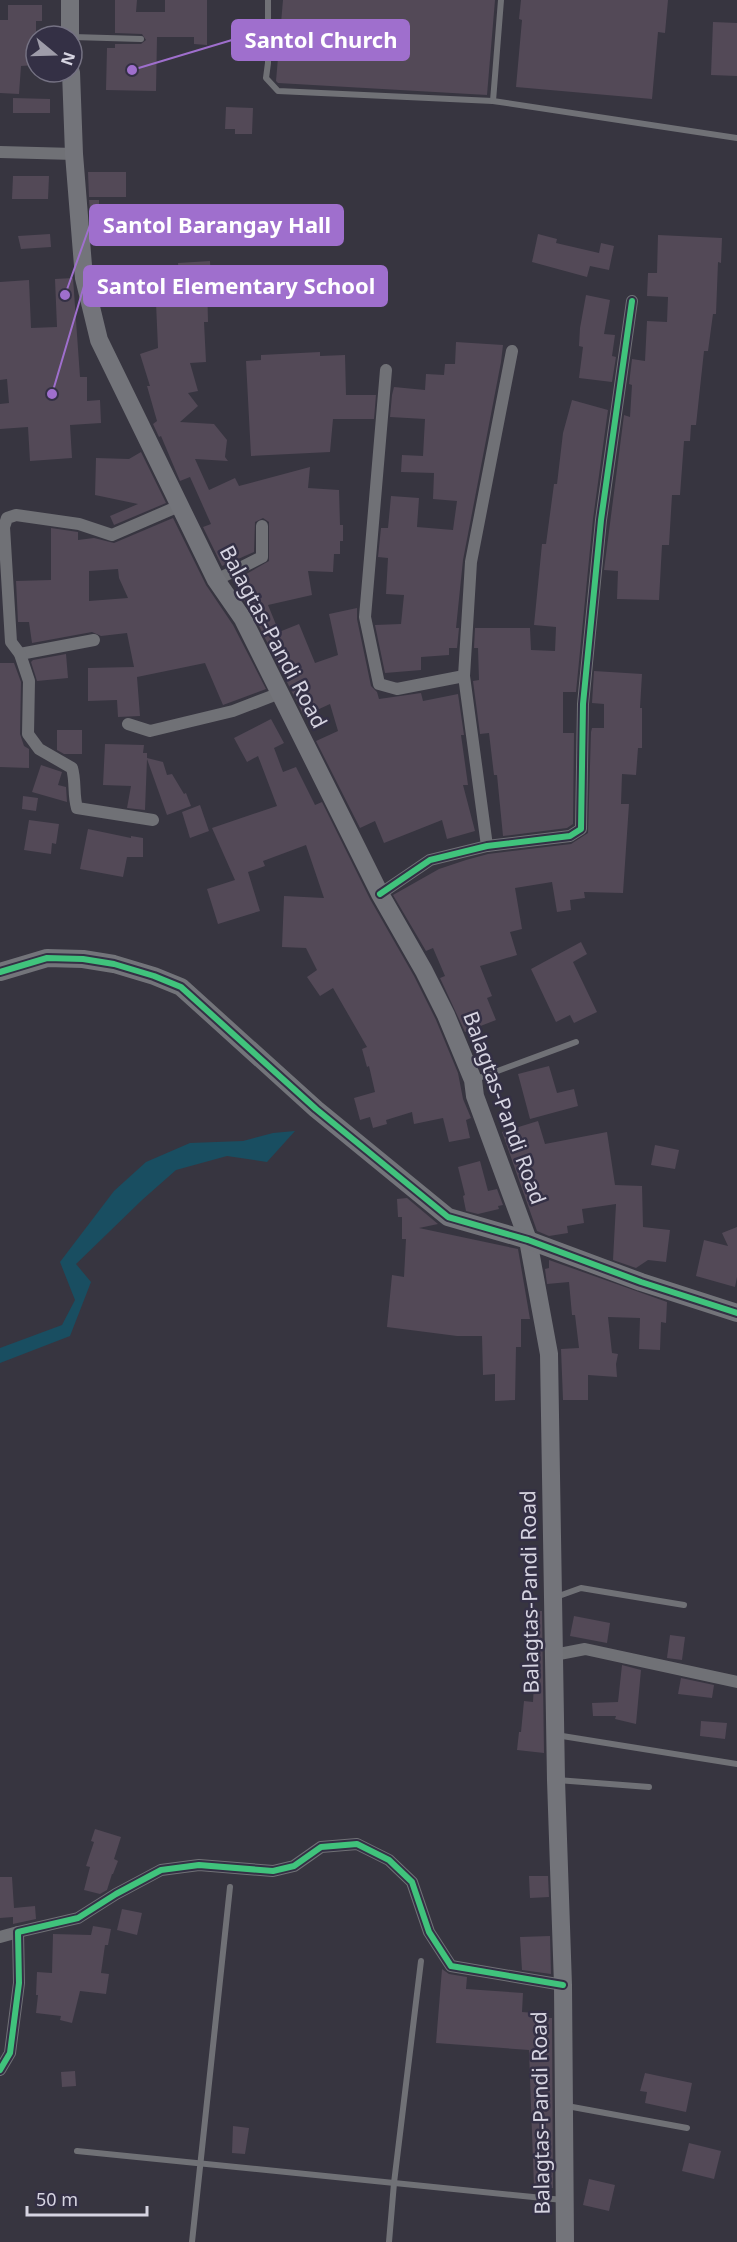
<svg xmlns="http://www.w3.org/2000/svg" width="737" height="2242" font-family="'Noto Sans',sans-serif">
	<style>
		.water { fill: #194e61 }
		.building { fill: #534957; fill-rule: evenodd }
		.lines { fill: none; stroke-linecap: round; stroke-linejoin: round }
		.lane { stroke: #707176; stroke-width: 6 }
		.street { stroke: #707176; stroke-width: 12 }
		.secondary { stroke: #73747a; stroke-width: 18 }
		.cycleway-casing { stroke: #343045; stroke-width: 10 }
		.cycleway { stroke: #40c37c; stroke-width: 6 }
		.labels { text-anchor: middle; stroke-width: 5; stroke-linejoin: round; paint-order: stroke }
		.street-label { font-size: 21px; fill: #d6d4e1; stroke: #343045 }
		.leader { fill: none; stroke: #9f6fcd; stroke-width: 2 }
		.callout-dot { fill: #9f6fcd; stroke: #343045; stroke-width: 2 }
		.callout { fill: #9f6fcd; stroke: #9f6fcd; stroke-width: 2 }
		.callout-label { font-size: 22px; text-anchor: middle; font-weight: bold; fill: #fff }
	</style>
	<rect width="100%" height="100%" fill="#373540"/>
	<!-- water -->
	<path class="water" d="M295,1131L267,1162L227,1156L176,1170L142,1200L76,1264L91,1282L70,1336L0,1363V1348L62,1325L75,1300L60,1262L114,1191L146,1162L190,1143L243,1141L273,1133Z"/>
	<!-- building -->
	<g class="building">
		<path d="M115,0H137L136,12H165V0H207V45L194,44V37H157L156,91L106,90L107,48H115V44H141L146,40L142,34L115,33Z"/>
		<path d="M283,0H495L487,95L278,83L276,81Z"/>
		<path d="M521,0H668L665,33L658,32L652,99L516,87L522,20L519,19Z"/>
		<path d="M8,5H42V21H36V65L21,66L19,94L0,93V20H8Z"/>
		<path d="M713,22L737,23V76L711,75Z"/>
		<path d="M13,98L50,99V113H13Z"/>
		<path d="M226,107L253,108L252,134H235V129H225Z"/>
		<path d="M88,172H126V197H89Z"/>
		<path d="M13,176H49L48,199H12Z"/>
		<path d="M89,200H99V222H91Z"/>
		<path d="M50,234L51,247L21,249L18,236Z"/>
		<path d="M538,234L557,239L556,243L599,253L601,243L614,246L609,270L590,266L587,277L532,262Z"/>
		<path d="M658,235L722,238L721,263L718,262L716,314H713L708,351H704L696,425H691L690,441H684L680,495H672L669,545H662L659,600L617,599L618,571L604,570L624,415L630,417L632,385L629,384L632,359L645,361L647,321L667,322L668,297L647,296L648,273H657Z"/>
		<path d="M210,261L211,281H207L208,322H204L206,362L190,363L198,391L188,393L198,406L180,422L214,424L227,440L225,457L228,461L195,459L209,490L235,478L239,486L310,467L308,488L339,490L340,525H343V541H340V554H334L333,572L308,571L312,595L268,605L279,632L299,624L315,663L338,655L329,614L357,608V619L371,686L377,692L379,699L421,693L423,701L458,694L464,735H461L468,785H463L475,831L447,839L442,820L384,843L375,821L360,828L316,741L338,731L330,704L304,716L253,614L242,598L248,595L241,577L269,561V522L263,518L255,522L254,552L222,566L203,527L211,524L190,477L180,481L161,436L159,437L153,424L157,421L147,386H150L140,354L158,348L155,280L179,278L178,263Z"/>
		<path d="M73,278L80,377H87V401L100,400L101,423L70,425L72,458L30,461L28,427L0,429V404L9,403L7,379L0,380V282L29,280L31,328L57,327L55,279Z"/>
		<path d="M586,295L610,300L604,334L615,335L612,356L616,357L612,382L579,378L583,347L579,346L580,328Z"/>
		<path d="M456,342L503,345L501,362L463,560L456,628H459L457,648H449V655L421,657V670L385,673L375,625L401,624L404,595L386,594L388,558L378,557L381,528H388L391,496L419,498L417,527L453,530L457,501L433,499L434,473L401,472L402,455L423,456L425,419L390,417L392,395L394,387L425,390L426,374L444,375L445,364H455Z"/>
		<path d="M320,352V356L345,355L346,395H376L374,419H333L330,452L251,456L246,361L261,360V355Z"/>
		<path d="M572,400L608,410L593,519L576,692H563V733H574L573,824L567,828L503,836L497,775H494L489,733L480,734L473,681L479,680L478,648H474L475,628H530L531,650L555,651L556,627L534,625L542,544H546L554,484H557L563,433Z"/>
		<path d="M141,452L166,503L114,525L110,516L138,504L95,495L96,458L129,459Z"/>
		<path d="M173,518L206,585L233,625L266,689L223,705L205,663L137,677L140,716L118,717L117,700L88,701V668L134,667L127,633L101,636L92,632L32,643L29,622H18L16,581L51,580V528L78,532V540L94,538L114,543ZM118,569L119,578L128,598L89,601V571Z"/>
		<path d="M66,654L68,678L37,681L31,662L33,660Z"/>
		<path d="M0,663H14L21,682L20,734L24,746L29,749V768L0,767Z"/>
		<path d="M594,671L642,674L640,708H642V748H638L636,775L622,774L621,804H629L623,893L584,892L585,898L570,900L571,910L557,912L552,882L515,888L522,929L510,932L517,955L480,966L492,996L487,998L496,1020L465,1032L440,978L445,976L433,948L426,951L393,895L439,869L466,860L488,854L571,844L588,833L591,732L592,728H604V704L592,703Z"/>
		<path d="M271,719L284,743L274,748L283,772L296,767L315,805L322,802L370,899L414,976L436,1020L458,1073L463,1099L471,1118L466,1120L470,1138L449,1142L443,1118L414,1124L412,1112L386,1120L387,1124L373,1128L370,1117L360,1120L354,1098L375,1092L369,1066L367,1067L362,1049L367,1047L333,988L320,996L307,977L317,970L306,948L282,947L284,896L324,898L306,845L263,861L265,866L248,872L260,911L218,924L207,889L235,880L212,828L277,806L258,756L247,762L234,738Z"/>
		<path d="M57,730H82V754H64L57,750Z"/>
		<path d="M105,744L144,745L143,753H147V758L163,762L167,775L172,774L184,794L186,793L191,806L167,815L147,759L145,810L127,808L131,786L103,785Z"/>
		<path d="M41,765L62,772L58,785L66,787L67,802L32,792Z"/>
		<path d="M23,796L38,798L36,811L22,809Z"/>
		<path d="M200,805L209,831L190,838L182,812Z"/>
		<path d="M29,820L59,824L56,844L52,843L51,854L24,850Z"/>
		<path d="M88,829L131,838V836L143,838V857H127L123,877L80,869Z"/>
		<path d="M581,942L587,954L573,962L597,1012L574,1023L570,1015L556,1022L531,969Z"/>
		<path d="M549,1066L557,1093L574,1089L578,1106L530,1119L518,1074Z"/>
		<path d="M538,1121L545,1144L607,1132L615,1185L642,1186L643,1227L670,1230L666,1262L648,1260L636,1268L613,1260L616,1204L582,1209L584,1223L567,1226L568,1233L549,1236L537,1231L502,1132Z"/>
		<path d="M655,1145L679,1150L675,1169L651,1165Z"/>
		<path d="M480,1161L488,1191L497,1189L503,1205L498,1206L499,1209L478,1214L466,1211L463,1196L465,1195L458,1167Z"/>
		<path d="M407,1198L438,1224L419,1228L518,1249L530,1319H521V1347H516L515,1400L495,1401V1374L483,1375L482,1336H457L387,1327L392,1275L404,1277L406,1239H402V1217H398L397,1199Z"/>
		<path d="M737,1227V1277L735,1287L696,1276L704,1240L728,1246L722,1233Z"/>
		<path d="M549,1260L667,1302L666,1323L661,1322L660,1350L639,1349L640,1318L608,1317L612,1353L618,1354L616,1364L617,1377L588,1375V1400H563L561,1349L579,1348L575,1315H572L569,1282L547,1284L545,1269L549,1268Z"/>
		<path d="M538,1611H542L544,1753L517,1750L519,1732H521L524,1701L533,1702L535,1664H530V1635L537,1634Z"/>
		<path d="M574,1616L610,1623L607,1643L570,1636Z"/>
		<path d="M670,1635L685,1637L682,1660L667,1658Z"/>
		<path d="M622,1665L641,1670L636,1724L615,1719L616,1716H593L592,1703L618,1702Z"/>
		<path d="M681,1678L714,1685L712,1698L678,1694Z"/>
		<path d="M701,1721L727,1723L725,1739L700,1736Z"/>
		<path d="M95,1829L121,1837L114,1859L118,1861L113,1874H112L107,1890L100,1894L84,1890L90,1867L86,1866L94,1842L91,1841Z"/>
		<path d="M529,1876H548L549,1897L530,1898Z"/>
		<path d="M0,1877H12L14,1908L35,1906L36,1919L13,1924V1917L0,1918Z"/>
		<path d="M122,1909L142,1913L137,1935L117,1930Z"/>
		<path d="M93,1926L111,1929L108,1945H105L101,1973L109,1974L106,1994L80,1991L72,2023L60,2020L61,2016L36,2013L38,1995H36L37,1972L52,1973L53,1934L91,1935Z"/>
		<path d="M550,1936L551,1974L522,1970L520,1937Z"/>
		<path d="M442,1969L449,1974L467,1977L466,1989L523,1993L522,2012L547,2014V2018H552L553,2188H534L529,2050L436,2043Z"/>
		<path d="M75,2071L76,2086L62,2087L61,2072Z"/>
		<path d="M645,2073L692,2083L686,2112L645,2103L647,2092L640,2091Z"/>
		<path d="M233,2126L249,2128L245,2154L232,2153Z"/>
		<path d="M689,2143L721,2151L714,2179L682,2171Z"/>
		<path d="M589,2179L615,2185L609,2211L583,2205Z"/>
	</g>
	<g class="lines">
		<!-- lane -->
		<g class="lane">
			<path d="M268,0V63L266,78L278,91L493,101"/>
			<path d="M501,0L493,101L737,138"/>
			<path d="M73,37L141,39"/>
			<path d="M476,1079L576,1042"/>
			<path d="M556,1597L581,1588L684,1605"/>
			<path d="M556,1735L737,1764"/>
			<path d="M557,1780L649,1787"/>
			<path d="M567,2106L687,2128"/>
			<path d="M77,2151L563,2200"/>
			<path d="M192,2242L230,1887"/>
			<path d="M389,2242L394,2183L421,1961"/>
		</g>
		<!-- street -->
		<g class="street">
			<path d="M0,152L74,154"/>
			<path d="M386,370L365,617L379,684L397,689L464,676"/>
			<path d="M216,580L262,557V526"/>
			<path d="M20,654L94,640"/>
			<path d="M128,724L150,731L233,711L280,693"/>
			<path d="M153,820L77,808C73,794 76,782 72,768L39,749L28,734L29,681L20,654L11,642L4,527L7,518L16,515L79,524L112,535L179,506"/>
			<path d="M487,846L464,676L471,562L512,351"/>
			<path d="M380,894L430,860L487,846L570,836L581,829L583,704L601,520L632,301"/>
			<path d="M554,1655L585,1649L737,1682"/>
			<path d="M0,1937L18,1932"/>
			<path d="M0,2070L10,2053L19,1983L18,1932L78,1918L116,1894L161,1870L199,1865L273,1871L294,1866L321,1847L357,1844L389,1860L412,1882L429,1932L451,1966L563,1985"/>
		</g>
		<!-- secondary -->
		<g class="secondary">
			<path d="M70,36V0"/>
			<path d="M71,72L74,154L84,278L99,340L216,580L243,619L380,894L424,971L446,1015L473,1080L475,1096L528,1240L549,1354L556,1780L563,1985L565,2242"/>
			<path d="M0,972L47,958L83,959L114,964L154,976L181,987L316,1109L448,1217L528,1240L641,1282L737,1313"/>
		</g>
		<defs>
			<g id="cycleway">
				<path d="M380,894L430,860L487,846L570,836L581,829L583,704L601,520L632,301"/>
				<path d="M0,972L47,958L83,959L114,964L154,976L181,987L316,1109L448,1217L528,1240L641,1282L737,1313"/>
				<path d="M0,2070L10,2053L19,1983L18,1932L78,1918L116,1894L161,1870L199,1865L273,1871L294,1866L321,1847L357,1844L389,1860L412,1882L429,1932L451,1966L563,1985"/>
			</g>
		</defs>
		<!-- cycleway casing -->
		<use href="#cycleway" class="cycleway-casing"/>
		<!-- cycleway -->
		<use href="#cycleway" class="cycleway"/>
	</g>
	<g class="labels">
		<!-- street labels -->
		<g class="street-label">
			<text transform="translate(273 637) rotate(62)" y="7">Balagtas-Pandi Road</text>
			<text transform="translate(504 1108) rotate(70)" y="7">Balagtas-Pandi Road</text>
			<text transform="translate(530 1592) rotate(-91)" y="7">Balagtas-Pandi Road</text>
			<text transform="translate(541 2113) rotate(-91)" y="7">Balagtas-Pandi Road</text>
		</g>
	</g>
	<!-- callouts -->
	<path class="leader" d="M132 70L232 40M65 295L90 225M52 394L84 286"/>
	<g class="callout-dot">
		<circle cx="132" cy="70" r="6"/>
		<circle cx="65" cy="295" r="6"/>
		<circle cx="52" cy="394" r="6"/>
	</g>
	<g class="callout">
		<rect x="232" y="20" width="177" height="40" rx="6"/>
		<rect x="90" y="205" width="253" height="40" rx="6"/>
		<rect x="84" y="266" width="303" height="40" rx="6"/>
	</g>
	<g class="callout-label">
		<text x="321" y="48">Santol Church</text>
		<text x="217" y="233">Santol Barangay Hall</text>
		<text x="236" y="294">Santol Elementary School</text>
	</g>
	<!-- north arrow -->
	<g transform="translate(54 54) rotate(109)"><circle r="28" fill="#343045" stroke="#757283" stroke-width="1.5"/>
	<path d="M0-4.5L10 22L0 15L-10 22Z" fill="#9e9ca9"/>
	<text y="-9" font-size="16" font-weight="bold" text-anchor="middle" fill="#d6d4e1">N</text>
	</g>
	<!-- scale -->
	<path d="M27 2206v9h120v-9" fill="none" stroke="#d6d4e1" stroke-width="3"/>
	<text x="36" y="2206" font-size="18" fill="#d6d4e1" stroke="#343045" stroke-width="4.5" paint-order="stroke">50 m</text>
</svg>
